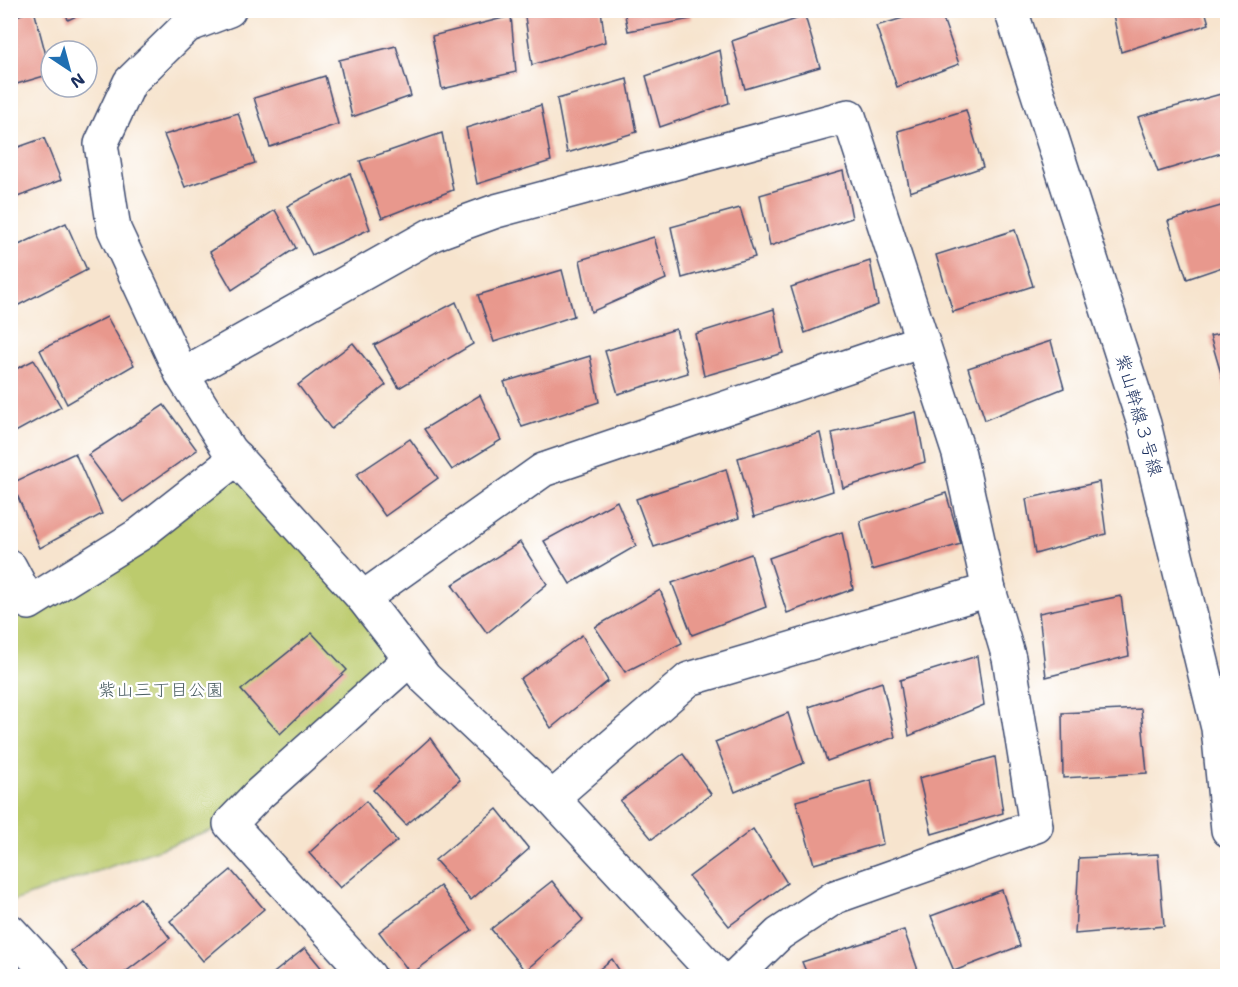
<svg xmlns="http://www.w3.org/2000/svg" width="1238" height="987" font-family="'Shantell Sans','Klee One',sans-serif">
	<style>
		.green { fill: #bccb6d; stroke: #6c7d66; stroke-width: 1.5 }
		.building { fill: #e8988d }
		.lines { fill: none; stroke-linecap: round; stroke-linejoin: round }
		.minor-casing { stroke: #3c4a6f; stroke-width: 36 }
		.tertiary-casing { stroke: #3c4a6f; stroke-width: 36 }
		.minor { stroke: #fff; stroke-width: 33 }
		.tertiary { stroke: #fff; stroke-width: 33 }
		.labels { text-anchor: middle; stroke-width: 4.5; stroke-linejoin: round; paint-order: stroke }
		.street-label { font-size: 18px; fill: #1b2f5e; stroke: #fff }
		.park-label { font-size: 18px; fill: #4b5e62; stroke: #fff }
	</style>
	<rect width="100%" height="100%" fill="#fff"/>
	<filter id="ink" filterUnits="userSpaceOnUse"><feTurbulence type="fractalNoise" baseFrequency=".0167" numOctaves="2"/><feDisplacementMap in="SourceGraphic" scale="12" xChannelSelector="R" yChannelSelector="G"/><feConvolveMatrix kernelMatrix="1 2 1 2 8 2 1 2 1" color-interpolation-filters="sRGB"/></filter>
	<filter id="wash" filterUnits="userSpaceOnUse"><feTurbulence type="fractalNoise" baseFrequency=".008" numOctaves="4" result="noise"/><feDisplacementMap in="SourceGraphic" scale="24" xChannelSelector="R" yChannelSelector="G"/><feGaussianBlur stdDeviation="1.35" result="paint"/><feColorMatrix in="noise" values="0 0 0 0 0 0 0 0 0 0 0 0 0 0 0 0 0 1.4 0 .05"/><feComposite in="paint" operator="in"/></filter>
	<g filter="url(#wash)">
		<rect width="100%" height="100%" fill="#f7e4ce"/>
		<!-- green -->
		<path class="green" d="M237,458L410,659L230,824L11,902L10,612L29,603Z"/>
		<g id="blocks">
			<!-- building -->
			<g class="building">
				<path d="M34,10L51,74L10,86V18Z"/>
				<path d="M65,10H89L68,20Z"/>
				<path d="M524,10H601L605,42L532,65Z"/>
				<path d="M624,10H689L691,19L628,31Z"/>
				<path d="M930,10H940L959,64L897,87L876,26Z"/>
				<path d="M1112,10H1205L1209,24L1121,52Z"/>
				<path d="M511,16L516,72L442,89L432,36Z"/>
				<path d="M805,16L820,67L745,89L732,41Z"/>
				<path d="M396,46L411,96L352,117L339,60Z"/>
				<path d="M720,50L729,103L660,127L646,76Z"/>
				<path d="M325,76L338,124L270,147L254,98Z"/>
				<path d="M627,79L637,132L567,153L557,99Z"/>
				<path d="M1228,92V151L1158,172L1138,117Z"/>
				<path d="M541,105L551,161L477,184L466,128Z"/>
				<path d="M966,110L983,167L910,192L898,131Z"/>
				<path d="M238,113L255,163L185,187L164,135Z"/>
				<path d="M442,133L453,190L382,218L360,161Z"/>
				<path d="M44,138L61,180L10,200V150Z"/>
				<path d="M843,171L852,218L770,246L760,195Z"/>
				<path d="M350,173L370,229L312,255L287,206Z"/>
				<path d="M1228,204V265L1187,279L1168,221Z"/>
				<path d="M740,208L755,257L682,278L671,227Z"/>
				<path d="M275,210L296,248L232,290L210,252Z"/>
				<path d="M66,223L87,270L13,308L10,301V249Z"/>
				<path d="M1015,230L1033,286L953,312L936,255Z"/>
				<path d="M654,237L666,279L591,312L580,260Z"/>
				<path d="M870,261L878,305L805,333L791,287Z"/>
				<path d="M562,270L574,316L494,342L478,295Z"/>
				<path d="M456,302L473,344L399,388L374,345Z"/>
				<path d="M774,309L783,353L704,376L695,334Z"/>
				<path d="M107,317L134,365L67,404L40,350Z"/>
				<path d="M676,329L688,373L618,394L605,351Z"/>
				<path d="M1228,332V394H1227L1210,336Z"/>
				<path d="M1051,341L1064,388L985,420L968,368Z"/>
				<path d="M353,343L386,385L331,429L298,385Z"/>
				<path d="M590,356L599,402L522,427L504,382Z"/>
				<path d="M34,360L61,407L10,435V372Z"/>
				<path d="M480,395L501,440L452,470L424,429Z"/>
				<path d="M164,405L197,450L123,502L88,455Z"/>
				<path d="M916,412L925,462L843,488L832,433Z"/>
				<path d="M820,433L833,491L754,517L738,458Z"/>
				<path d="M410,439L438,478L385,516L356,475Z"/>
				<path d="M75,453L102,514L40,548L12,483Z"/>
				<path d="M726,469L739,518L654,547L636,499Z"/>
				<path d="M1099,482L1106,534L1035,554L1026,499Z"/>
				<path d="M946,493L961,544L872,570L860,521Z"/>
				<path d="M617,501L636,546L570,584L544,541Z"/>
				<path d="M842,532L853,589L787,613L769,558Z"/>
				<path d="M520,542L547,584L487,633L452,585Z"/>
				<path d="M751,554L766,607L692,635L672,583Z"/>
				<path d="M660,590L682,643L625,672L595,627Z"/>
				<path d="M1121,596L1129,656L1046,677L1039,613Z"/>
				<path d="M312,633L347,670L280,734L241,690Z"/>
				<path d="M582,635L608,681L551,728L520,679Z"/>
				<path d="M977,656L984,705L909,736L900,680Z"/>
				<path d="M882,682L895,737L827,761L809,707Z"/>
				<path d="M1141,709L1147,773L1063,778L1062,713Z"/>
				<path d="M788,713L804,763L735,792L715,742Z"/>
				<path d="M430,738L460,780L406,825L373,790Z"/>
				<path d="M683,754L711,794L652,839L620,801Z"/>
				<path d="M995,757L1003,813L932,834L919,778Z"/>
				<path d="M871,780L883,844L814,864L796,801Z"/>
				<path d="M366,801L397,841L340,888L309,853Z"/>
				<path d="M497,809L529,849L471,900L435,860Z"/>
				<path d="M753,829L787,883L729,926L689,877Z"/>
				<path d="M1158,854L1164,926L1075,934L1079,858Z"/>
				<path d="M231,870L264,909L203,961L170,921Z"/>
				<path d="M552,881L583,920L525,971L491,929Z"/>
				<path d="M440,886L472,930L411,974L379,932Z"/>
				<path d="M1002,890L1020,946L954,971L931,916Z"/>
				<path d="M140,898L170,938L120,976H91L71,951Z"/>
				<path d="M904,930L920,976H808L802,962Z"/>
				<path d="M305,948L328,976H270Z"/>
				<path d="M612,959L623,976H591Z"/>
				<path d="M1170,972L1169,976H1117V975Z"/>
			</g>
		</g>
	</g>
	<g filter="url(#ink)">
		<use href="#blocks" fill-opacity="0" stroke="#3c4a6f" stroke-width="1.5"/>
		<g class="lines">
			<defs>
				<g id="minor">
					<path d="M229,10L187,26L130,82L101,144L114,229L182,375L229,450L363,598L425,678L552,798L717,976"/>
					<path d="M182,375L433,234L496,211L849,116L959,454L989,590L1009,658L1036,826L835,897L779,934L736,976"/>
					<path d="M10,567L29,603L140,534L237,458"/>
					<path d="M363,598L543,470L922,341"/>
					<path d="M552,798L689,679L989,590"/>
					<path d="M10,931L52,976"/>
					<path d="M369,976L230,824L259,794L410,659"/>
				</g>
				<path id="tertiary" d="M1011,10L1144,424L1218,728L1228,830"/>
			</defs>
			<!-- minor casing -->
			<use href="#minor" class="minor-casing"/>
			<!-- tertiary casing -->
			<use href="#tertiary" class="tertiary-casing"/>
			<!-- minor -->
			<use href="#minor" class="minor"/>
			<!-- tertiary -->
			<use href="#tertiary" class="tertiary"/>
		</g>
	</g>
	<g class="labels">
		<!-- street labels -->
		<g class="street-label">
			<text transform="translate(1139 415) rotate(74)" y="6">紫山幹線３号線</text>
		</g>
		<!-- park labels -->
		<g class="park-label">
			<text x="161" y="696">紫山三丁目公園</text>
		</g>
	</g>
	<!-- margin -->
	<rect width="1238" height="987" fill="none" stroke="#fff" stroke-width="36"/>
	<!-- north arrow -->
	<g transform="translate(69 69) rotate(144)"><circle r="28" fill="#ffffff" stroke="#a4acbf" stroke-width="1.5"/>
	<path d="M0-4.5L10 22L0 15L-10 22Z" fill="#1f6fb2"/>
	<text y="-9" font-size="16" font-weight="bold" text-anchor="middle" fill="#1b2f5e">N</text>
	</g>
</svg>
